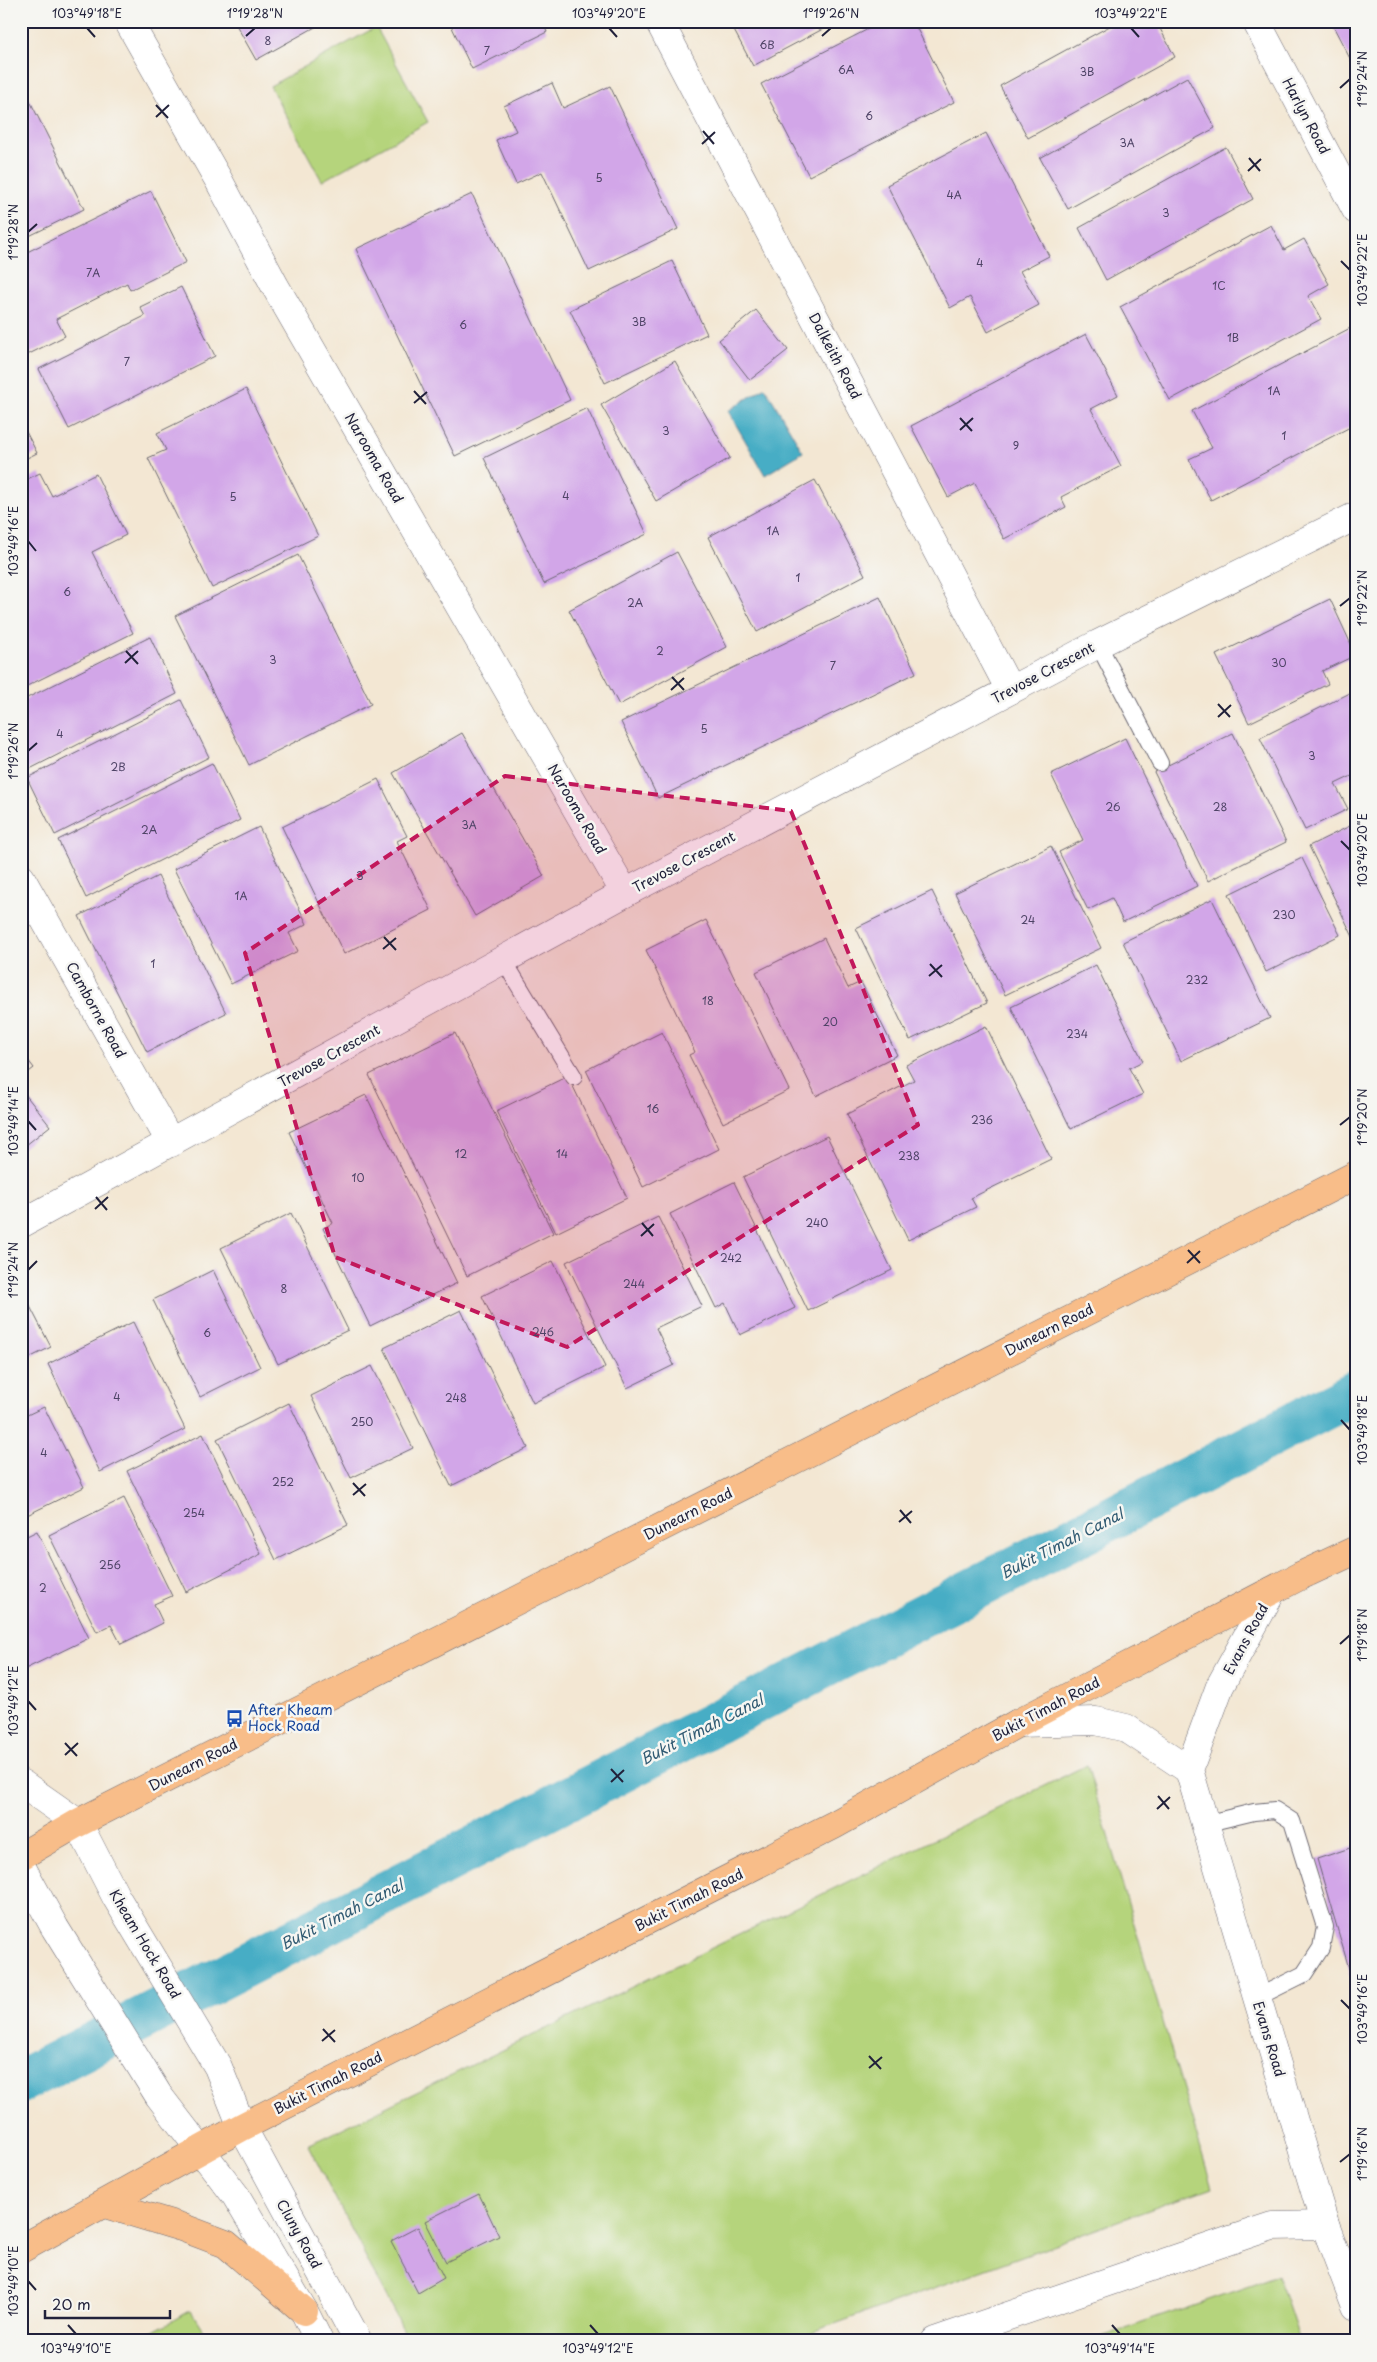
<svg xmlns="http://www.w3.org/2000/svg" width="1377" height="2362" font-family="'Playpen Sans',sans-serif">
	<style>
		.green { fill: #b5d47b; stroke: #6c7b5b }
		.water { fill: #46adc5; stroke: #346880 }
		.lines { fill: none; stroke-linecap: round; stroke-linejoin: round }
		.canal { stroke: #46adc5; stroke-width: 44 }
		.building { fill: #d2a6e8 }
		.service-casing { stroke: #6b6770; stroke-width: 18 }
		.minor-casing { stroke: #6b6770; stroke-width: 29 }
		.tertiary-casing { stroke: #6b6770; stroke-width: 29 }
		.trunk-casing { stroke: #6b6770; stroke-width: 29 }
		.service { stroke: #fff; stroke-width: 16 }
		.minor { stroke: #fff; stroke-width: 28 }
		.tertiary { stroke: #fff; stroke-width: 28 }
		.trunk { stroke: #f8bd89; stroke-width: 28 }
		.marked { fill: #c2185b; fill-opacity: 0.2; stroke: #c2185b; stroke-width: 4; stroke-dasharray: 10 6; stroke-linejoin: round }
		.ticks { fill: none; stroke: #22223b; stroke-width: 2 }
		.labels { text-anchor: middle; stroke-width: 5; stroke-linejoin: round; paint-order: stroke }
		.number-label { font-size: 11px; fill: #4e4366 }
		.street-label { font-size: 14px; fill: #22223b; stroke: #f6f6f2 }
		.transit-label { font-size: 14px; fill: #164399; stroke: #f6f6f2; text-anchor: start }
		.water-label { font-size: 15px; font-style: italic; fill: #305a72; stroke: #f6f6f2 }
		.neatline { fill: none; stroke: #22223b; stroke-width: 2 }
		.ticks-label { font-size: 12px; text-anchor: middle; fill: #22223b }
	</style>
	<rect width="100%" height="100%" fill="#f6f6f2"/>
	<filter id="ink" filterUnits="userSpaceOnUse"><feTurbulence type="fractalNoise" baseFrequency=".02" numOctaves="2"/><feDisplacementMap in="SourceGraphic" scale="10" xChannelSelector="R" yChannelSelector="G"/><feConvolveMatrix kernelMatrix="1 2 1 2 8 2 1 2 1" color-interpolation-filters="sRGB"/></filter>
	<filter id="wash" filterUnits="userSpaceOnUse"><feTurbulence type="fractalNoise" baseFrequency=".0096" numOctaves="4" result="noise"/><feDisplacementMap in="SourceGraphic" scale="20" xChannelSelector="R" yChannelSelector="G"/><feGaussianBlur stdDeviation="1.12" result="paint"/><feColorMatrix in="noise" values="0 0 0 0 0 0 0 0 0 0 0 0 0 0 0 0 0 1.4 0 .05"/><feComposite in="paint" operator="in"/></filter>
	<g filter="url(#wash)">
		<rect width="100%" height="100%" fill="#f3e7d3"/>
		<!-- green -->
		<g class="green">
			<path d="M376,27L428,122L322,181L270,86Z"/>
			<path d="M1087,1765L1212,2187L788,2341H409L308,2145Z"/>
			<path d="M1278,2276L1300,2341H1090Z"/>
			<path d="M191,2311L210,2341H135L190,2311Z"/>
		</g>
		<!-- water -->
		<path class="water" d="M765,387L803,452L765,475L728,411Z"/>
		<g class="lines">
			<!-- canal -->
			<path class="canal" d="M21,2081L1356,1392"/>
		</g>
		<g id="blocks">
			<!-- building -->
			<g class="building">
				<path d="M234,21H326L256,60Z"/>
				<path d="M449,21H542L547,32L472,69Z"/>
				<path d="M729,21H838L753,66Z"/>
				<path d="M884,21H913L954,102L809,176L761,84Z"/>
				<path d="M1119,21H1156L1175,57L1028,138L1000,86Z"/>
				<path d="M1333,21H1356V70L1331,22Z"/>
				<path d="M1187,77L1215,128L1068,209L1040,158Z"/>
				<path d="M21,83L84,209L21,240Z"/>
				<path d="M552,83L563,108L610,86L678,229L589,271L542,172L516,184L496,140L516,131L504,106Z"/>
				<path d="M986,133L1049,256L1020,271L1039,305L988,332L970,297L950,308L887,185Z"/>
				<path d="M1226,147L1253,199L1106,280L1079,228Z"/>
				<path d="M151,191L186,262L130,290L127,283L56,319L65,336L21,358V255Z"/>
				<path d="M472,194L570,400L455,456L356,249Z"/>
				<path d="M1271,225L1284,250L1304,239L1329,284L1308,296L1321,319L1170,400L1120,307Z"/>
				<path d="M672,261L707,334L605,383L570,310Z"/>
				<path d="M181,287L215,356L69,429L39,369L145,316L140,307Z"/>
				<path d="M756,310L788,350L750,380L719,340Z"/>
				<path d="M1356,325V424L1211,500L1189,459L1212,448L1192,411Z"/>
				<path d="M1086,334L1118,395L1091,409L1121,466L1061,497L1066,507L1004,539L975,483L948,497L911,426Z"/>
				<path d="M675,361L730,458L656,501L601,405Z"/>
				<path d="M246,389L318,536L212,588L148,458L166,450L157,433Z"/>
				<path d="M587,408L647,534L544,584L484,458Z"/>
				<path d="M21,422L37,453L21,461Z"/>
				<path d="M40,473L52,496L96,474L126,535L92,552L133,633L21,689V482Z"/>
				<path d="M815,480L865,575L757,632L708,537Z"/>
				<path d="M677,552L727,647L619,705L569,610Z"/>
				<path d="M298,555L371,704L249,765L175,616Z"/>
				<path d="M880,597L916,673L658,798L621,722Z"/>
				<path d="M1330,599L1356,655L1322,671L1328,684L1249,723L1216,655Z"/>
				<path d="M150,637L177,694L24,772L21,767V701Z"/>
				<path d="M1356,690V774L1335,784L1348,809L1305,830L1260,738Z"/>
				<path d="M181,700L209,757L55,835L27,778Z"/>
				<path d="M462,733L544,876L475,916L393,773Z"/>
				<path d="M1233,733L1286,842L1208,881L1154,772Z"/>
				<path d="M1125,738L1197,886L1123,922L1112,898L1088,910L1059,852L1083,840L1051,774Z"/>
				<path d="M212,763L240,820L86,898L58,840Z"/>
				<path d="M378,779L407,836L397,841L431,910L344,954L282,827Z"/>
				<path d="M1356,823V943L1309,846Z"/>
				<path d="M259,827L307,924L289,933L298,951L231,984L174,869Z"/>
				<path d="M1051,846L1101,948L1005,995L955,893Z"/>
				<path d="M1302,858L1340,935L1266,972L1229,894Z"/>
				<path d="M158,876L226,1013L147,1052L79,916Z"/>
				<path d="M932,891L987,1003L910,1040L856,928Z"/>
				<path d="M1212,899L1270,1018L1181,1061L1123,942Z"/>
				<path d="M706,920L789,1090L723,1123L689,1055L695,1052L646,950Z"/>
				<path d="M824,938L848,988L861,982L897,1055L816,1096L756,972Z"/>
				<path d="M1096,965L1143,1061L1129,1068L1143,1094L1071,1129L1011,1007Z"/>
				<path d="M986,1026L1051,1159L971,1198L976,1207L908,1240L847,1114L914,1080L906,1065Z"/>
				<path d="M662,1032L719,1149L643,1187L586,1070Z"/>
				<path d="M455,1033L553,1233L467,1276L369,1075Z"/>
				<path d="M21,1051L34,1068L21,1078Z"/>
				<path d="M568,1076L627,1198L556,1233L496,1111Z"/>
				<path d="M21,1089L50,1126L21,1149Z"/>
				<path d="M366,1095L457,1283L370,1326L323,1228L333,1223L289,1132Z"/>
				<path d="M827,1136L892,1270L808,1311L743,1177Z"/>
				<path d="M734,1182L795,1308L740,1335L725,1303L716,1308L670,1214Z"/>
				<path d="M291,1213L348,1330L278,1364L221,1248Z"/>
				<path d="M658,1217L702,1306L656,1328L674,1365L627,1388L566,1262Z"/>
				<path d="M553,1261L605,1367L533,1403L482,1296Z"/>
				<path d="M213,1270L260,1367L200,1397L153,1300Z"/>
				<path d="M21,1289L51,1347L21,1362Z"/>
				<path d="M461,1310L528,1448L451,1486L384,1348Z"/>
				<path d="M133,1322L185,1429L100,1472L48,1364Z"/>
				<path d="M372,1366L413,1448L351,1478L311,1396Z"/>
				<path d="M289,1403L348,1525L276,1560L217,1439Z"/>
				<path d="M44,1407L84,1487L21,1518V1418Z"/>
				<path d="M203,1434L261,1554L186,1592L127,1471Z"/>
				<path d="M124,1498L172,1596L154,1604L163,1623L121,1644L111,1625L97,1632L49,1535Z"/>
				<path d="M37,1531L89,1638L21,1671V1539Z"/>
				<path d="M1356,1846V1989H1355L1317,1859Z"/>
				<path d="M479,2194L499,2236L446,2262L425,2221Z"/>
				<path d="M418,2227L444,2278L418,2293L391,2241Z"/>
			</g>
		</g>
	</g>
	<g filter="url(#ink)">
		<use href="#blocks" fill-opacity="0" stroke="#6b6770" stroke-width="1"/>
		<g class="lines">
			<defs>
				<g id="service">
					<path d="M1098,644L1160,763"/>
					<path d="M504,961L574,1077"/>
					<path d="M1204,1824L1254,1812L1275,1810L1292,1821L1325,1927L1321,1948L1304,1974L1256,1998"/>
				</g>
				<g id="minor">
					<path d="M128,21L218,179L275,286L625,893"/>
					<path d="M659,21L1010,690"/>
					<path d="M1256,21L1356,210"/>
					<path d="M21,878L171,1143"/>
					<path d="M21,1224L625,893L1098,644L1356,516"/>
					<path d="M21,1783L78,1823L116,1897L218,2067L242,2127L358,2341"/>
					<path d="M21,1866L55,1928L159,2096L236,2196L304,2311L319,2341"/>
					<path d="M935,2341L1254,2232L1272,2226L1325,2225"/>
				</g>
				<g id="tertiary">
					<path d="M1272,1591L1220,1686L1189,1770L1325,2225L1356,2306"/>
					<path d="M1018,1723L1096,1721L1126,1728L1189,1770"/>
				</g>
				<g id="trunk">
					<path d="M21,1856L78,1823L1356,1175"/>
					<path d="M105,2204L181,2227L226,2244L304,2311"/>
					<path d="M21,2249L242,2127L834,1825L1018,1723L1300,1576L1356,1550"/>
				</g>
			</defs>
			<!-- service casing -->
			<use href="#service" class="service-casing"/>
			<!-- minor casing -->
			<use href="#minor" class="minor-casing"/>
			<!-- tertiary casing -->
			<use href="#tertiary" class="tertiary-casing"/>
			<!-- trunk casing -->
			<use href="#trunk" class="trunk-casing"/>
			<!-- service -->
			<use href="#service" class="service"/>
			<!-- minor -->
			<use href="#minor" class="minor"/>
			<!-- tertiary -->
			<use href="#tertiary" class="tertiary"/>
			<!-- trunk -->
			<use href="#trunk" class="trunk"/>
		</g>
	</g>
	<!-- marked area -->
	<path class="marked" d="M505,776L791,811L918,1125L567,1347L335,1257L245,953Z"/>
	<!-- ticks -->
	<path class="ticks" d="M87,28L95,37M609,28L617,37M1131,28L1139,37M246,36L255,28M822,36L831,28M1340,88L1350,79M156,105L168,118M156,117L169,105M703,131L714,144M702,144L715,132M1249,158L1260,171M1248,171L1261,159M28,232L37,224M1341,261L1350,270M414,391L426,404M414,403L427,392M960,418L972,431M960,430L973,418M28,541L36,551M1340,606L1350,598M126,651L138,664M125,663L138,651M672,677L684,690M671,690L684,678M1218,704L1230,717M1218,717L1231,705M28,751L37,743M1341,841L1350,850M384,937L396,950M383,949L396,938M930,964L942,977M929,976L942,965M28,1121L36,1130M1340,1125L1350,1117M96,1197L107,1210M95,1209L108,1197M642,1223L653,1236M641,1236L654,1224M1188,1250L1200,1263M1187,1263L1200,1251M28,1270L37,1261M1341,1420L1350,1430M353,1483L365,1496M353,1495L366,1484M900,1510L911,1523M899,1522L912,1511M1340,1644L1350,1635M28,1701L36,1710M65,1743L77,1756M65,1755L78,1743M611,1769L623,1782M611,1782L624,1770M1158,1796L1169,1809M1157,1809L1170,1797M1341,2000L1350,2009M323,2029L335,2042M322,2041L335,2030M869,2056L881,2069M869,2068L882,2057M1340,2162L1350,2154M28,2281L36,2290M68,2325L76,2334M590,2325L598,2334M1112,2325L1120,2334"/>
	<!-- icons -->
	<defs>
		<symbol id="bus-bare" viewBox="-9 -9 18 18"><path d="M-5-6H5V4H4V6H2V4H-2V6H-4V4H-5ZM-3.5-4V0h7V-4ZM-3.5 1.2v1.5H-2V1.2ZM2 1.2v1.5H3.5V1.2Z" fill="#1a4fb4" stroke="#f6f6f2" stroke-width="2.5" paint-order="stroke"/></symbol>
	</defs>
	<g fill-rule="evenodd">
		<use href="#bus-bare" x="222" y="1706" width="25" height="25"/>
	</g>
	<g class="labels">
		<!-- number labels -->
		<g class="number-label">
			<text x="268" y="45">8</text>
			<text x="767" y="49">6B</text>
			<text x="487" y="55">7</text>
			<text x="846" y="74">6A</text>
			<text x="1087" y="76">3B</text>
			<text x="869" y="120">6</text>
			<text x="1127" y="147">3A</text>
			<text x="599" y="182">5</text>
			<text x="954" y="199">4A</text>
			<text x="1166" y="217">3</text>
			<text x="980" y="267">4</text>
			<text x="93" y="277">7A</text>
			<text x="1219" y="290">1C</text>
			<text x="639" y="326">3B</text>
			<text x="463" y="329">6</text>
			<text x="1233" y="342">1B</text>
			<text x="127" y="366">7</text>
			<text x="1274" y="395">1A</text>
			<text x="666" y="435">3</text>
			<text x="1284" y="440">1</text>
			<text x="1016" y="450">9</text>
			<text x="566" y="500">4</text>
			<text x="233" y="501">5</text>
			<text x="773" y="535">1A</text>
			<text x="798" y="582">1</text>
			<text x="67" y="596">6</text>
			<text x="635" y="607">2A</text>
			<text x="660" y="655">2</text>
			<text x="273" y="664">3</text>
			<text x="1279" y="667">30</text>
			<text x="833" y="670">7</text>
			<text x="704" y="733">5</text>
			<text x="60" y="738">4</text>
			<text x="1312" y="760">3</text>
			<text x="118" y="771">2B</text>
			<text x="1113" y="811">26</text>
			<text x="1220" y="811">28</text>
			<text x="469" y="829">3A</text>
			<text x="149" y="834">2A</text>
			<text x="360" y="880">3</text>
			<text x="241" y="900">1A</text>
			<text x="1284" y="919">230</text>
			<text x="1028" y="924">24</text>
			<text x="153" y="968">1</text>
			<text x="1197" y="984">232</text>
			<text x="708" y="1005">18</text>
			<text x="830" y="1026">20</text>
			<text x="1077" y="1038">234</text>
			<text x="653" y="1113">16</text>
			<text x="982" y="1124">236</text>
			<text x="461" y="1158">12</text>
			<text x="562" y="1158">14</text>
			<text x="909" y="1160">238</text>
			<text x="358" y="1182">10</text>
			<text x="817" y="1227">240</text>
			<text x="731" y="1262">242</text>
			<text x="634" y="1288">244</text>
			<text x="284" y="1293">8</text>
			<text x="543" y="1336">246</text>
			<text x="207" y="1337">6</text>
			<text x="117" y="1401">4</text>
			<text x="456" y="1402">248</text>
			<text x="362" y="1426">250</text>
			<text x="44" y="1457">4</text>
			<text x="283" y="1486">252</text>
			<text x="194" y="1517">254</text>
			<text x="110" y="1569">256</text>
			<text x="43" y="1592">2</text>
		</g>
		<!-- street labels -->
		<g class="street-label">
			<text transform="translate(1306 116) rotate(62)" y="5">Harlyn Road</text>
			<text transform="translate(835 356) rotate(62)" y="5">Dalkeith Road</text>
			<text transform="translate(374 458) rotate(60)" y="5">Narooma Road</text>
			<text transform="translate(1043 673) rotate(-28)" y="5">Trevose Crescent</text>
			<text transform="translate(577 809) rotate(60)" y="5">Narooma Road</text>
			<text transform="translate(684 862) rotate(-28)" y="5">Trevose Crescent</text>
			<text transform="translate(96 1010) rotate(61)" y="5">Camborne Road</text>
			<text transform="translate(329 1056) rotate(-29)" y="5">Trevose Crescent</text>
			<text transform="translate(1049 1330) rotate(-27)" y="5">Dunearn Road</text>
			<text transform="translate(688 1514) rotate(-27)" y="5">Dunearn Road</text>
			<text transform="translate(1246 1639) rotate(-62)" y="5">Evans Road</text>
			<text transform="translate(1046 1709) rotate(-28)" y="5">Bukit Timah Road</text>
			<text transform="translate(193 1765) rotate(-27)" y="5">Dunearn Road</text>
			<text transform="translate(689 1900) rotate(-27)" y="5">Bukit Timah Road</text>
			<text transform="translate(145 1944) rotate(59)" y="5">Kheam Hock Road</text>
			<text transform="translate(1269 2039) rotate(73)" y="5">Evans Road</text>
			<text transform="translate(328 2083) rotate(-27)" y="5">Bukit Timah Road</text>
			<text transform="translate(299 2234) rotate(61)" y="5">Cluny Road</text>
		</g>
		<!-- transit labels -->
		<g class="transit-label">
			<text x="248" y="1715">After Kheam<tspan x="248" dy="16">Hock Road</tspan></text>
		</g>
		<!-- water labels -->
		<g class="water-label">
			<text transform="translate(1062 1544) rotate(-27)" y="5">Bukit Timah Canal</text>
			<text transform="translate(702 1730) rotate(-27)" y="5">Bukit Timah Canal</text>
			<text transform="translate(342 1915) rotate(-27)" y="5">Bukit Timah Canal</text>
		</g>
	</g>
	<!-- margin -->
	<rect width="1377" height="2362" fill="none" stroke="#f6f6f2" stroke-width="55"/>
	<!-- scale -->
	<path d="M45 2310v8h125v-8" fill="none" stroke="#22223b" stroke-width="2.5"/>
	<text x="52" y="2310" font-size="15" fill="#22223b" stroke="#f6f6f2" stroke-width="4" paint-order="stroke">20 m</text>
	<rect x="28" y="28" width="1322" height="2306" class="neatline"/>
	<g class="ticks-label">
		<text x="87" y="18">103°49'18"E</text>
		<text x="255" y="18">1°19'28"N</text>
		<text x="609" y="18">103°49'20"E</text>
		<text x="831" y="18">1°19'26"N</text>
		<text x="1131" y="18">103°49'22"E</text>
		<text transform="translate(1363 79) rotate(-90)" y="4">1°19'24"N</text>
		<text transform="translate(14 232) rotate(-90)" y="4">1°19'28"N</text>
		<text transform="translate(1363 270) rotate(-90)" y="4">103°49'22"E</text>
		<text transform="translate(14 541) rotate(-90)" y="4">103°49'16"E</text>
		<text transform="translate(1363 598) rotate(-90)" y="4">1°19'22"N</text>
		<text transform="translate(14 751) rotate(-90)" y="4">1°19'26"N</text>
		<text transform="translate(1363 850) rotate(-90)" y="4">103°49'20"E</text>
		<text transform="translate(1363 1117) rotate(-90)" y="4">1°19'20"N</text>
		<text transform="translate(14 1121) rotate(-90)" y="4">103°49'14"E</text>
		<text transform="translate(14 1270) rotate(-90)" y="4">1°19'24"N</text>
		<text transform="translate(1363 1430) rotate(-90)" y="4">103°49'18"E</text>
		<text transform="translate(1363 1635) rotate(-90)" y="4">1°19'18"N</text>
		<text transform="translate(14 1701) rotate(-90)" y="4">103°49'12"E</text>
		<text transform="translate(1363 2009) rotate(-90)" y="4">103°49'16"E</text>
		<text transform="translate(1363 2154) rotate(-90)" y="4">1°19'16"N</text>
		<text transform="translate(14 2281) rotate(-90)" y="4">103°49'10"E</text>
		<text x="76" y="2353">103°49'10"E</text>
		<text x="598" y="2353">103°49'12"E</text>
		<text x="1120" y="2353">103°49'14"E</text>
	</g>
</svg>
